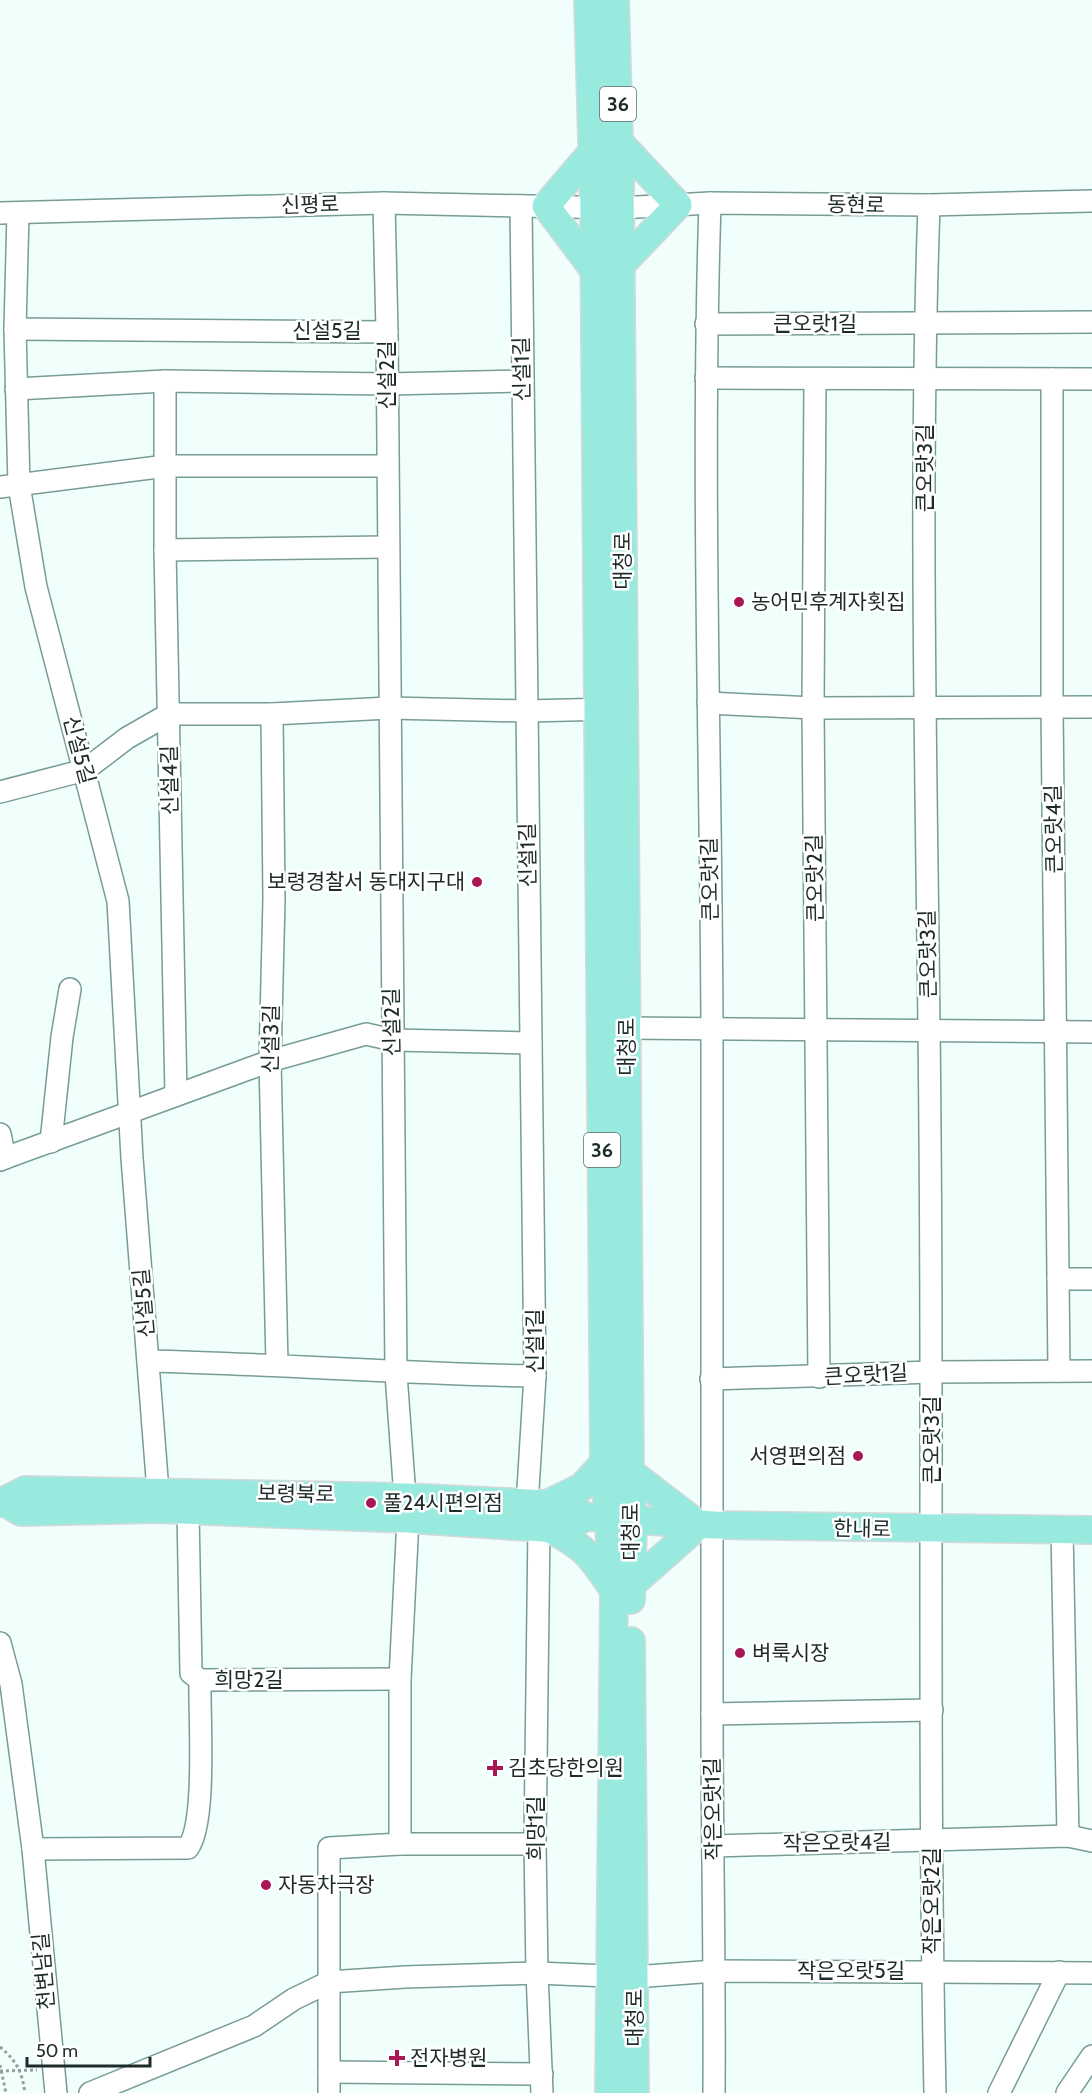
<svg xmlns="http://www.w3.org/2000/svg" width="1092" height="2093" font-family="Cabin,'Noto Sans KR',sans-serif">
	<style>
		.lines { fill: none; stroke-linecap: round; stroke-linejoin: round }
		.minor-casing { stroke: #779c96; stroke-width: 24 }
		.major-casing { stroke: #d6d9d9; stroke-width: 30 }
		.path { stroke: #92a19e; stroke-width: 3; stroke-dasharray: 3 3; stroke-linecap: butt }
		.minor { stroke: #fff; stroke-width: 21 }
		.major { stroke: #98e9de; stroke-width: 27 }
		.poi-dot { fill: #a81855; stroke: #fff; stroke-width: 2 }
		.labels { text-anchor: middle; stroke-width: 5; stroke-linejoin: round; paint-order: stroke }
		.shield { fill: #fff; stroke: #616b6a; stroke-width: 1.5 }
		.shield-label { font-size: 20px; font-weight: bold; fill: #1d2c2a }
		.street-label { font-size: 21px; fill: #1d2c2a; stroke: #fff }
		.poi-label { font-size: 21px; fill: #1d2c2a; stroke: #fff; text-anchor: start }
	</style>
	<rect width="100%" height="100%" fill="#f0fffc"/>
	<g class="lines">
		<defs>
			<g id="minor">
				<path d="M384,203L387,332L396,1374L405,1497"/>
				<path d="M710,203C701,479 711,754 712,1030C713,1257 712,1485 712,1713C712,1840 715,1966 714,2093"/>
				<path d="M929,205C918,515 928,825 930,1135C933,1454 928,1774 935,2093"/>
				<path d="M521,206L535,1376L527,1505"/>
				<path d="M0,213L384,203L620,208L710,203L929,205L1092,201"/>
				<path d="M18,213L15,329L19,485L36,587L118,901L132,1158L158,1491"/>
				<path d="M706,324L1092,322"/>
				<path d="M15,329L387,332"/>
				<path d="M706,378L1092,379"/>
				<path d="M815,379L813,708L819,1377"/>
				<path d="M1052,379V707L1059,1371"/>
				<path d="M165,381V550L176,1095"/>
				<path d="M16,389L165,381L388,384L523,381"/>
				<path d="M0,487L166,466H387"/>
				<path d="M165,550L387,547"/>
				<path d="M708,703L813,708L1092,707"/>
				<path d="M272,714L274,899L270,1061L277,1364"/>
				<path d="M0,792L85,770L127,738L169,714H272L389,708L526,711L612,709"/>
				<path d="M627,1028L1092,1032"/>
				<path d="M0,1134L5,1158L0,1160"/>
				<path d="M51,1142L62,1037L70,989"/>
				<path d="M5,1158L270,1061L366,1034L393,1040L531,1043"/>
				<path d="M1058,1279H1092"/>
				<path d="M149,1361C278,1364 406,1374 535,1376"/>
				<path d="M711,1379L932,1372L1092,1371"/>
				<path d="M188,1511L191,1673L200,1680L400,1679"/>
				<path d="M539,1527L535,1844L537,1973L542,2093"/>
				<path d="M1062,1530L1068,1836"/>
				<path d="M0,1643L11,1684L33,1849L56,2093"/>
				<path d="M712,1714L932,1710"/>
				<path d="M400,1844H535"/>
				<path d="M714,1846L1068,1836L1092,1841"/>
				<path d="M33,1849L188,1848C207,1822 199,1716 200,1680"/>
				<path d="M634,1977L715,1971L1092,1973"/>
				<path d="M329,2072L542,2074"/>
				<path d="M90,2093L254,2026L294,1999L329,1982L405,1977L537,1973L608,1976"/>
				<path d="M329,2093V1848L400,1844V1679L408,1519"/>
				<path d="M999,2093L1059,1972"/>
				<path d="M1067,2093L1092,2056"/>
			</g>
			<g id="major">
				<path d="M588,0L594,207L604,1463L614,1591L609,2093"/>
				<path d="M615,0L620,176L630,1472L633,1520L631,1600"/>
				<path d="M620,143L678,205L621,265"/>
				<path d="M592,152L546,206L594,270"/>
				<path d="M630,1472L699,1525L631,1585"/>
				<path d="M4,1502L21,1512L157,1509L408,1519L559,1529L587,1517L714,1525L1092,1530"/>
				<path d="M0,1503L25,1490L405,1497L566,1505L587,1517"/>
				<path d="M545,1505L582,1487L604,1463"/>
				<path d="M548,1528C584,1546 591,1556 613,1589"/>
				<path d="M631,1641L635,2093"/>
			</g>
		</defs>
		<!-- minor casing -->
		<use href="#minor" class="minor-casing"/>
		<!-- major casing -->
		<use href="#major" class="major-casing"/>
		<!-- path -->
		<g class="path">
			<path d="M0,2047C17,2061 22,2072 25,2093"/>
			<path d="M0,2065L6,2093"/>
			<path d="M0,2071L37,2070"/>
		</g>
		<!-- minor -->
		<use href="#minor" class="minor"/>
		<!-- major -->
		<use href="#major" class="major"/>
	</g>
	<!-- markers -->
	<g class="poi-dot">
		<circle cx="739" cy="602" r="6"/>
		<circle cx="477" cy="882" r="6"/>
		<circle cx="858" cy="1456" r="6"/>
		<circle cx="371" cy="1503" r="6"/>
		<circle cx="740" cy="1653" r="6"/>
		<path d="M492 1759h6v6h6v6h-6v6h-6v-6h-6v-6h6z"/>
		<circle cx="266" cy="1885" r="6"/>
		<path d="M394 2049h6v6h6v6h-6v6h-6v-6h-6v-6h6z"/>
	</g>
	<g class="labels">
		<!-- shield labels -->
		<g class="shield">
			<rect x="600" y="87" width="36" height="34" rx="4.5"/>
			<rect x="584" y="1133" width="36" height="34" rx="4.5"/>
		</g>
		<g class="shield-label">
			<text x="618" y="111">36</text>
			<text x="602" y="1157">36</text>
		</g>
		<!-- street labels -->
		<g class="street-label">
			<text transform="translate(310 205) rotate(-2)" y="7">신평로</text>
			<text transform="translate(856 205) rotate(1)" y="7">동현로</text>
			<text x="815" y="331">큰오랏1길</text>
			<text x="327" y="338">신설5길</text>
			<text transform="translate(522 369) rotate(-91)" y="7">신설1길</text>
			<text transform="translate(387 375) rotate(-90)" y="7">신설2길</text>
			<text transform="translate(925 468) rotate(-90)" y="7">큰오랏3길</text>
			<text transform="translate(623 561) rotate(-90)" y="7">대청로</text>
			<text transform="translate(79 750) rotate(75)" y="7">신설5길</text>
			<text transform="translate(170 780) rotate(-91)" y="7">신설4길</text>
			<text transform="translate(1054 829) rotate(-91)" y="7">큰오랏4길</text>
			<text transform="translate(528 855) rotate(-91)" y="7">신설1길</text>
			<text transform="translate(815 878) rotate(-91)" y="7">큰오랏2길</text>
			<text transform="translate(710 879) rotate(-91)" y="7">큰오랏1길</text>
			<text transform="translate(928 954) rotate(-91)" y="7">큰오랏3길</text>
			<text transform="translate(392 1022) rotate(-91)" y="7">신설2길</text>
			<text transform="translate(271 1039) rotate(-89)" y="7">신설3길</text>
			<text transform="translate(627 1047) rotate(-90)" y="7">대청로</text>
			<text transform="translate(144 1303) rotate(-95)" y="7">신설5길</text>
			<text transform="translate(535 1341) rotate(-90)" y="7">신설1길</text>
			<text transform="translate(866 1375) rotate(-3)" y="7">큰오랏1길</text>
			<text transform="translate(932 1440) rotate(-90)" y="7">큰오랏3길</text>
			<text transform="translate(296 1494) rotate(1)" y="7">보령북로</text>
			<text transform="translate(862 1529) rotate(1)" y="7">한내로</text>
			<text transform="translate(631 1532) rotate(-90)" y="7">대청로</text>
			<text x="249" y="1687">희망2길</text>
			<text transform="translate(713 1809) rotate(-91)" y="7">작은오랏1길</text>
			<text transform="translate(536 1828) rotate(-90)" y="7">희망1길</text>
			<text transform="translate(837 1843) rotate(-1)" y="7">작은오랏4길</text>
			<text transform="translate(932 1901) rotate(-90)" y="7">작은오랏2길</text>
			<text transform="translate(44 1971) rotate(-95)" y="7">천변남길</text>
			<text x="851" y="1978">작은오랏5길</text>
			<text transform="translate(635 2018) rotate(-90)" y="7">대청로</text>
		</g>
		<!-- poi labels -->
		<g class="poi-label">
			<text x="751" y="609">농어민후계자횟집</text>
			<text x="465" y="889" text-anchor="end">보령경찰서 동대지구대</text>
			<text x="846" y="1463" text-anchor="end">서영편의점</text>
			<text x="383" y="1510">풀24시편의점</text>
			<text x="752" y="1660">벼룩시장</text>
			<text x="508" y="1775">김초당한의원</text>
			<text x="278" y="1892">자동차극장</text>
			<text x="410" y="2065">전자병원</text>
		</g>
	</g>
	<!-- scale -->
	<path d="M27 2057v9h123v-9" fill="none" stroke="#1d2c2a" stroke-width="3"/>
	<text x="36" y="2057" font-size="18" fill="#1d2c2a" stroke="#ffffff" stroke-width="4.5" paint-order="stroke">50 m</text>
</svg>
